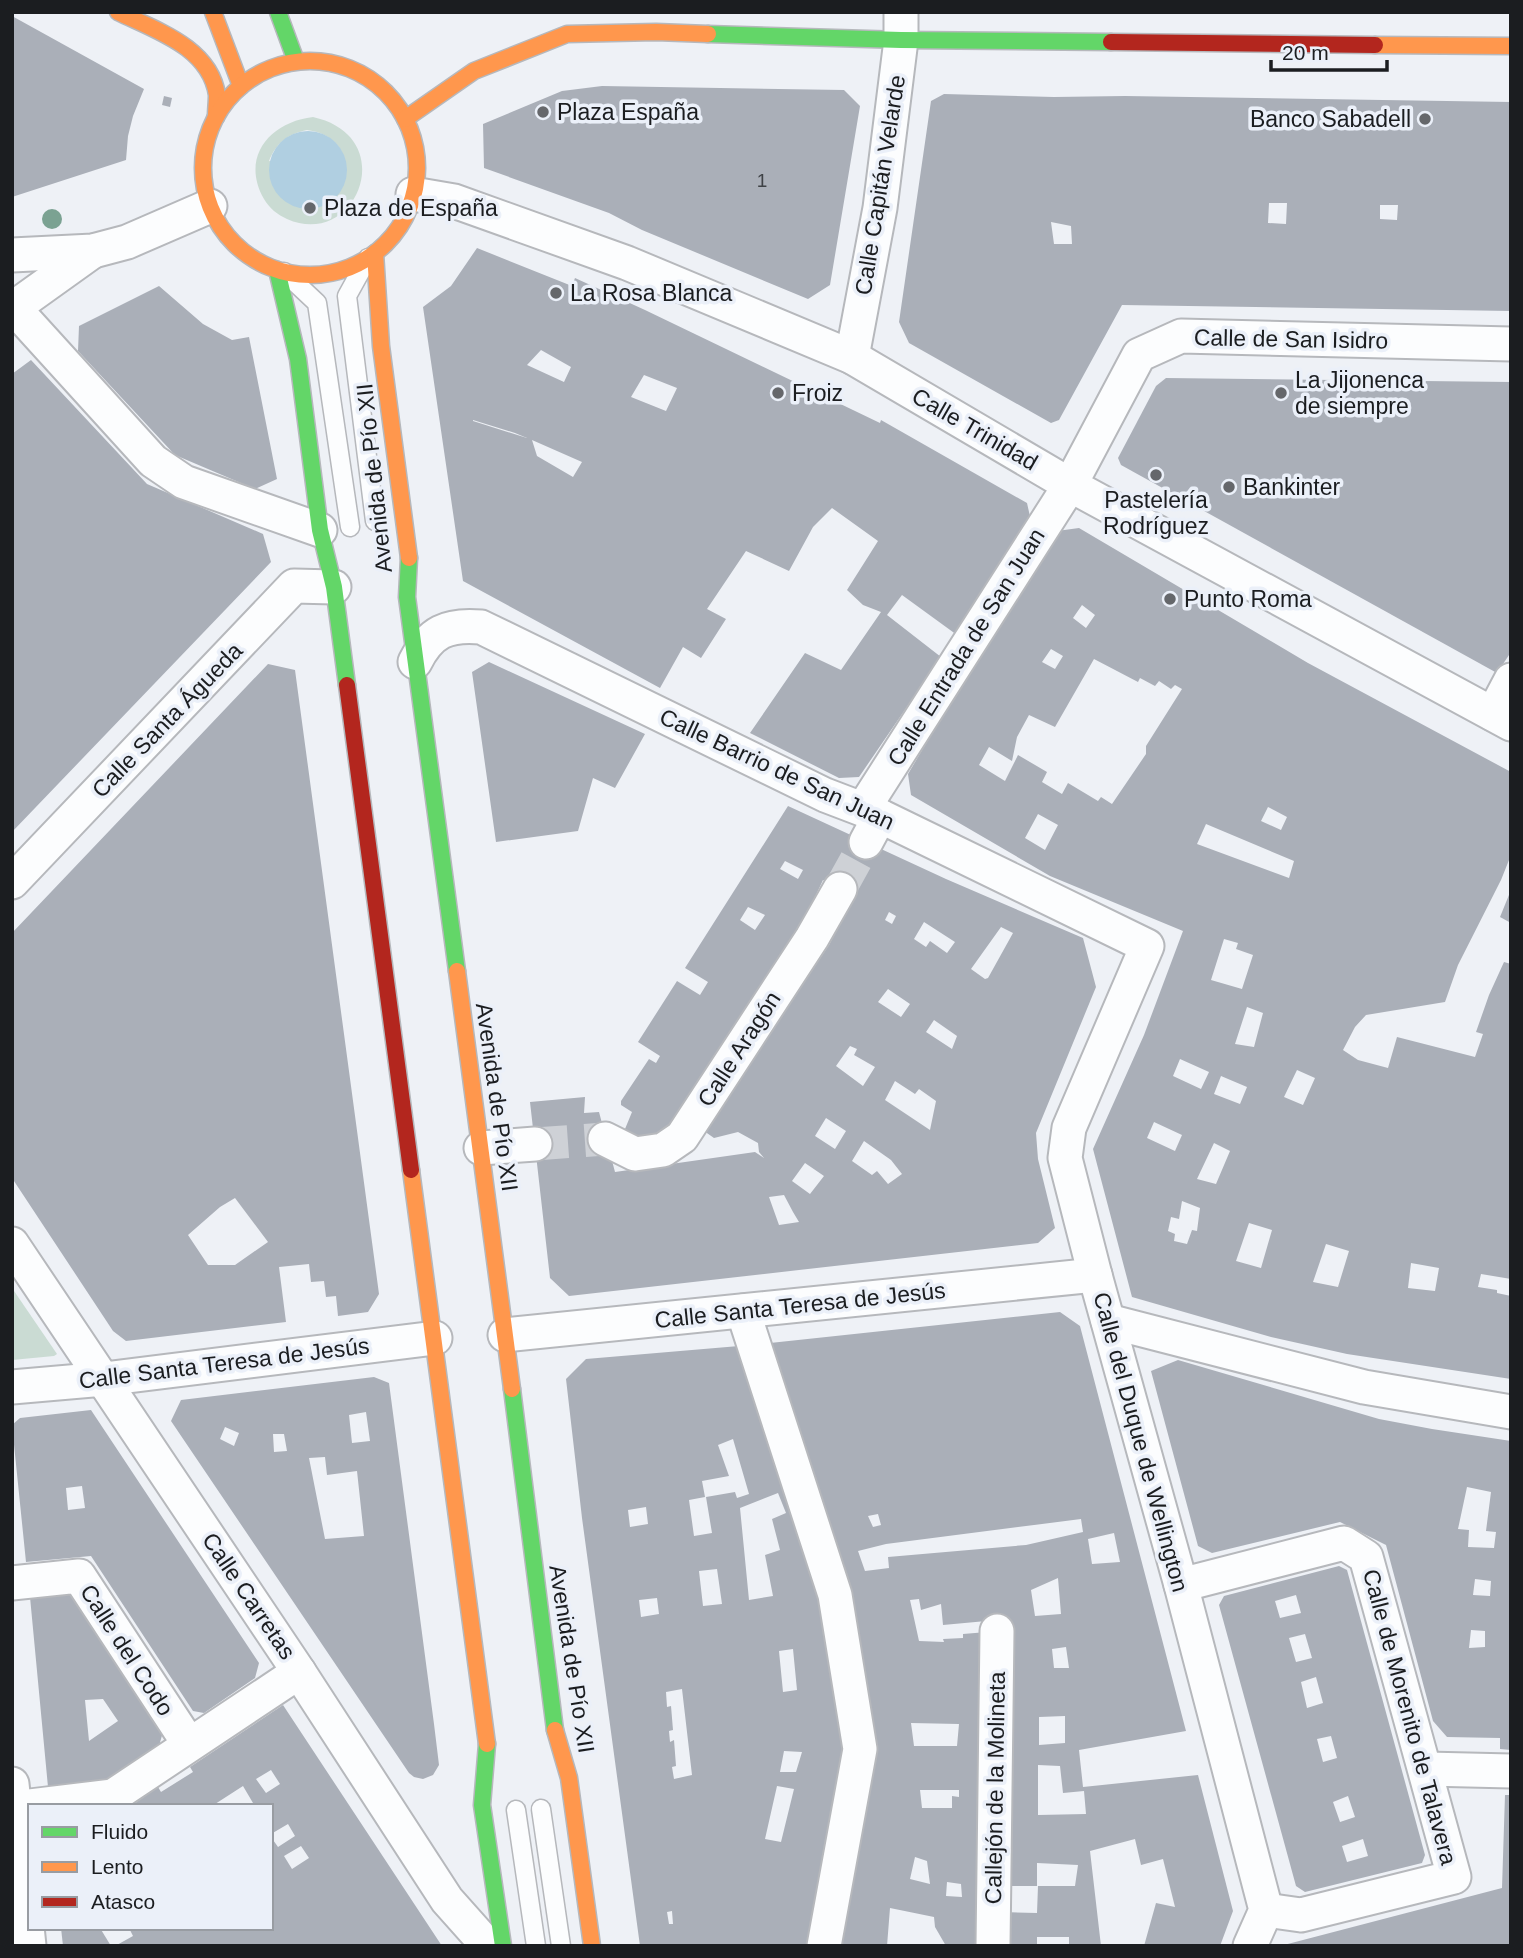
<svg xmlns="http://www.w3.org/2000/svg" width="1523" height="1958" font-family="Helvetica,sans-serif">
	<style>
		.green { fill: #cadbd3; fill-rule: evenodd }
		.water { fill: #b0cfe1 }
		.building { fill: #aaafb8; fill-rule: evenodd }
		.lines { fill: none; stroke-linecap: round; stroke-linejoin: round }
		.street-tunnel { stroke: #ced1d6; stroke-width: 33; stroke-dasharray: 33 17; stroke-linecap: butt }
		.lane-casing { stroke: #b6b8bc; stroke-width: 21 }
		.street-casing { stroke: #b6b8bc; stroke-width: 37 }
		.fast-casing { stroke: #b6b8bc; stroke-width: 19 }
		.slow-casing { stroke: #b6b8bc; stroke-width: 19 }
		.jam-casing { stroke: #b6b8bc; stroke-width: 19 }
		.lane { stroke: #fcfdfe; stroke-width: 18 }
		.street { stroke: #fcfdfe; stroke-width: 33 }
		.fast { stroke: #63d668; stroke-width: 16 }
		.slow { stroke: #ff974d; stroke-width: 16 }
		.jam { stroke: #b3261e; stroke-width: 16 }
		.tree { fill: #7ba292 }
		.poi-dot { fill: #65676b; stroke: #ebf0f9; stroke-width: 2.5 }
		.labels { text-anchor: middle; stroke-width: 7; stroke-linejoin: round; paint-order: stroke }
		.number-label { font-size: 19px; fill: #3f4246 }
		.poi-label { font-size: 23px; fill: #1b1d20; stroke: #ebf0f9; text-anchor: start }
		.street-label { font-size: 23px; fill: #1b1d20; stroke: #ebf0f9 }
	</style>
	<rect width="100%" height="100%" fill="#eef1f6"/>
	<!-- green -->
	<g class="green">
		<path d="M313,117C402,137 356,250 287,219C278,215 269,208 264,199C240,157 270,122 313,117ZM307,130C333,133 350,152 345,179L269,161C276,143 288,134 307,130Z"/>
		<path d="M12,1288L57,1354L54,1356L12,1360Z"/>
	</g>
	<!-- water -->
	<circle class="water" cx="308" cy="170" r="39"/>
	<!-- building -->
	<g class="building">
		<path d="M12,16L144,89L133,116L128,136L126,160L12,197Z"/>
		<path d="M602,86L844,90L860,106L830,285L808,299L642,230L609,213L484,168L483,124L562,91Z"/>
		<path d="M944,94L1054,97L1125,96L1511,102V311L1122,305L1059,420L1051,423L909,343L899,322L931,101ZM1269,203H1287L1286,224L1268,223ZM1380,205H1398L1397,220L1380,219ZM1051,222L1071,226L1072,244H1054Z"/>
		<path d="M164,96L172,98L170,107L162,105Z"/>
		<path d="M477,248L572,286L575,278L645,310L880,423L881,420L1027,503L1031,521L957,635L902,595L887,615L941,657L859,777L839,778L750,733L805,653L841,670L881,612L863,605L847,590L878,541L832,508L813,527L789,571L746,551L707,609L726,619L701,658L683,647L660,688L463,581L423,307L451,286ZM541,350L571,367L564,382L527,365ZM644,375L677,388L666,411L631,397ZM473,420L515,433L527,438L473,421ZM532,440L582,462L573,477L537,456Z"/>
		<path d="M159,286L203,324L232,340L249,337L277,479L255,489L175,455L78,351L79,326Z"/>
		<path d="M31,360L147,484L263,534L271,562L12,832V374Z"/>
		<path d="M1166,378L1511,382V652L1497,673L1121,465L1118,458L1156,386Z"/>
		<path d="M1079,528L1308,663L1511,772V855L1501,880L1458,965L1445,1002L1366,1015L1355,1027L1343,1050L1358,1060L1388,1068L1397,1037L1475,1057L1483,1034L1476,1032L1489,995L1504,962L1511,964V1279L1481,1274L1478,1287L1497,1290V1293L1511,1296V1379L1347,1354L1271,1337L1132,1297L1093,1149L1144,1035L1183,931L1050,876L911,795L908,774L955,694L1057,531ZM1082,605L1095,615L1086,628L1073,618ZM1051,649L1063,656L1055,669L1042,662ZM1094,659L1138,682L1140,678L1155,686L1159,681L1171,689L1175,685L1182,689L1146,746V754L1112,804L1101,797L1098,801L1068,783L1062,794L1042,782L1047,772L1018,755L1005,781L979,765L989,747L1012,761L1017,737L1029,715L1055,727ZM1268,807L1287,817L1281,830L1261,821ZM1038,814L1058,825L1045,850L1025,838ZM1206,824L1294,861L1289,878L1197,844ZM1224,939L1238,943L1236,949L1253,955L1242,989L1211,980ZM1247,1007L1263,1013L1254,1047L1235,1044ZM1180,1059L1209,1072L1201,1089L1173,1076ZM1297,1070L1315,1078L1303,1105L1284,1097ZM1221,1076L1247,1087L1240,1104L1214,1094ZM1154,1122L1182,1135L1175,1151L1147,1138ZM1214,1143L1230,1151L1216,1184L1197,1179ZM1182,1201L1200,1208L1197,1231L1192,1230L1187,1244L1174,1241L1175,1234L1168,1231L1171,1217L1179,1219ZM1249,1223L1272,1230L1261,1268L1236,1261ZM1326,1244L1349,1251L1338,1287L1313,1282ZM1411,1263L1439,1268L1435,1291L1408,1288Z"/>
		<path d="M489,662L645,734L615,788L593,778L578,831L496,842L472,672Z"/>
		<path d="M268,664L295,670L379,1294L368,1312L338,1316L336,1296L326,1297L324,1281L311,1282L309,1264L279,1267L286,1322L126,1341L113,1331L12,1178V933ZM235,1198L268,1242L235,1265H208L188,1235L220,1207Z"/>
		<path d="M788,806L946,879L1083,938L1096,987L1036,1133L1038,1159L1055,1228L1038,1243L569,1296L550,1278L530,1102L585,1097L584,1113L599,1112L615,1172L755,1152L764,1158L759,1152L758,1143L738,1132L714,1138L704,1131L829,945L855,895L823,880L799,931L665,1133L639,1140L625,1129L632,1112L621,1105V1101L649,1059L656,1063L660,1056L638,1042L677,981L700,995L708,982L685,968ZM785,861L803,870L798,879L780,869ZM748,907L765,915L755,930L740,920ZM889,912L896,916L892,924L885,920ZM924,922L955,942L947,953L930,941L926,947L914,939ZM1001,927L1013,933L988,978L985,979L971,969ZM888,989L910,1004L901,1017L878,1002ZM934,1020L957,1036L952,1049L926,1032ZM850,1046L857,1049L854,1055L875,1067L863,1086L836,1066ZM895,1081L915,1094L919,1089L936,1101L930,1130L885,1100ZM826,1118L846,1131L835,1149L815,1136ZM864,1141L891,1160L902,1174L888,1184L877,1171L872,1175L852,1161ZM805,1163L824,1176L810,1194L792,1181ZM784,1195L793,1212L799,1222L779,1225L769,1197Z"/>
		<path d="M1511,890V923L1500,917Z"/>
		<path d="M1060,1312L1080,1326L1186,1731L1079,1750L1083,1787L1198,1775L1233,1911L1220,1946H1144L1156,1903L1175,1907L1163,1859L1141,1865L1135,1839L1090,1851L1101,1946H1069V1937H1037V1946H1003V1912L1037,1913L1038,1886H1075L1078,1865L1037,1863V1886H1004L1008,1619L943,1625L941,1604L921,1610L919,1599L910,1600L919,1641L944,1642L943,1639L963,1638V1634L987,1632L983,1946H946L935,1927L934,1917L890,1908L887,1946H839L874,1753L770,1343ZM878,1514L881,1525L873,1527L868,1516ZM1081,1519L1083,1532L1026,1545L888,1557L889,1568L865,1571L858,1551L886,1544ZM1114,1533L1120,1562L1092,1564L1088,1539ZM1058,1578L1061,1614L1035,1616L1031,1590ZM1066,1647L1069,1668H1054L1052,1649ZM1065,1716V1743L1039,1745V1717ZM911,1723L959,1724L957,1746H914ZM1038,1765L1060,1766L1063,1793L1084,1791L1086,1814L1038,1815ZM920,1790H959V1797L952,1796V1808H922ZM915,1857L927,1861L930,1884L910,1879ZM947,1882L961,1884L962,1897L946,1896Z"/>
		<path d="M739,1346L825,1603L848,1750L809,1946H640L582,1518L566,1379L586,1359ZM733,1439L749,1494L737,1498L735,1492L706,1497L712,1533L694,1536L689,1500L705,1497L702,1481L729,1476L718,1445ZM778,1493L786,1513L772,1519L780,1550L765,1555L773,1596L749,1600L740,1508ZM646,1507L648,1524L630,1527L628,1510ZM717,1569L722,1604L703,1606L699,1571ZM657,1598L659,1614L641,1617L639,1600ZM793,1649L797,1690L783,1692L779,1651ZM682,1689L692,1775L674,1779L672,1767L676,1766L674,1740L670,1742L669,1731L673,1730L671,1706L667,1707L666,1692ZM784,1751L802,1752L796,1772H780ZM777,1786L794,1789L781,1842L765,1839ZM672,1911L673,1924H669L667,1912Z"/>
		<path d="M1178,1360L1379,1419L1432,1429L1511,1441V1750L1500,1749V1738L1447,1737L1433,1721L1386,1545L1340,1522L1212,1553L1198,1546L1151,1371ZM1467,1487L1491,1492L1486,1531L1496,1532L1494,1548L1468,1547L1469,1530L1458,1529ZM1475,1579L1491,1581L1490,1596L1473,1595ZM1471,1630L1485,1631V1647L1469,1648Z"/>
		<path d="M374,1377L389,1383L434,1724L439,1765L433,1775L423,1779L414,1777L409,1773L171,1421L181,1400ZM366,1412L370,1441L352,1443L349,1415ZM225,1427L239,1433L234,1446L220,1439ZM273,1434H284L287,1451L274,1452ZM325,1457L327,1475L357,1471L364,1536L325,1539L309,1458Z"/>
		<path d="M91,1410L259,1663L255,1678L204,1713L193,1711L91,1556L26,1562L12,1425L20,1418ZM82,1486L85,1508L68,1510L66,1488Z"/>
		<path d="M1339,1566L1347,1570L1425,1855L1422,1863L1305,1892L1296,1886L1219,1605L1224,1596ZM1296,1595L1301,1613L1280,1618L1275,1601ZM1305,1634L1312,1658L1296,1662L1289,1638ZM1316,1677L1323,1703L1307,1708L1301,1682ZM1331,1736L1337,1758L1323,1762L1317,1739ZM1348,1796L1355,1817L1340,1822L1333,1802ZM1363,1839L1368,1856L1347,1862L1342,1846Z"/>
		<path d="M72,1593L163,1732L159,1746L104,1783L48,1787L30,1597ZM103,1699L118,1721L89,1741L85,1700Z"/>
		<path d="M283,1705L442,1946H115L133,1936L129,1928H271V1837L278,1847L295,1836L288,1824L271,1834V1806H247L253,1803L243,1786L212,1806H131L158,1787L161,1792L193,1772L190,1767ZM271,1770L280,1784L266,1793L256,1779ZM301,1846L309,1858L292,1869L284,1856Z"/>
		<path d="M1505,1795H1511V1946H1280L1502,1888Z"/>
		<path d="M61,1928H100L111,1946H63Z"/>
	</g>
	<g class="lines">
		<!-- street-tunnel -->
		<g class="street-tunnel">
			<path d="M840,889L866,842"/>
			<path d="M535,1144L605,1139"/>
		</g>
		<defs>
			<g id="lane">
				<path d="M368,258L347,296L375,521"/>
				<path d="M284,272L317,303L350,527"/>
				<path d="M541,1809L561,1946"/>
				<path d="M516,1810L536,1946"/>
			</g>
			<g id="street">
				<path d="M413,194L454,201L627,263L852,357L1070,485L1511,724"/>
				<path d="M12,255L93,251L127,242L210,206"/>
				<path d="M14,308L153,461L184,482L320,530"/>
				<path d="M12,309L93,251"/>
				<path d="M852,357L880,208L901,40V12"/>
				<path d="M415,662C430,632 447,624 481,627L825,795L880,816L1147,946L1069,1128L1065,1158L1095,1275L1181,1585L1266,1910L1250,1946"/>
				<path d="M1493,714L1511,680"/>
				<path d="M863,809L1070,485L1139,355L1181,336L1511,344"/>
				<path d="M866,842L880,816"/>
				<path d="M12,882L294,586L334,587"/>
				<path d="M605,1139L635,1154L663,1150L682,1137L812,938L840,889"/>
				<path d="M481,1148L535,1144"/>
				<path d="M12,1244L299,1672L447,1900L488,1946"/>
				<path d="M743,1311L835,1595L860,1749L824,1946"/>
				<path d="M1108,1321L1364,1387L1511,1412"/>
				<path d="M505,1335L1095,1275"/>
				<path d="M12,1387L104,1379L435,1338"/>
				<path d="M12,1583L79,1576L189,1744"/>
				<path d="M1181,1585L1344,1543L1366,1557L1454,1877L1301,1915L1266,1910"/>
				<path d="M1426,1769L1511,1771"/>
				<path d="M12,1784L29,1946"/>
				<path d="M30,1806L113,1796L299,1672"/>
				<path d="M993,1946L997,1631"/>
			</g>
			<g id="fast">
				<path d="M278,12L296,61"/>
				<path d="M708,34L901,40L1111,42"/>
				<path d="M277,270L298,359L320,530L334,587L347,685"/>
				<path d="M409,558L407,597L457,971"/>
				<path d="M512,1389L555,1730"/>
				<path d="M487,1744L482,1805L503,1946"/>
			</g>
			<g id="slow">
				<path d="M118,12C155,30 210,47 217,95C217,102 216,110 216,117"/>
				<path d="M213,12L241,86"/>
				<path d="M1375,45L1511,46"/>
				<circle cx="310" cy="168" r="107"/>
				<path d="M405,119L474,71L567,34L656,32L708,34"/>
				<path d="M375,253L381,346L409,558"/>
				<path d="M457,971L512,1389"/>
				<path d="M411,1170L487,1744"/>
				<path d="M555,1730L569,1778L592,1946"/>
			</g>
			<g id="jam">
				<path d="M1111,42L1375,45"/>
				<path d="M347,685L411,1170"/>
			</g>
		</defs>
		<!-- lane casing -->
		<use href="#lane" class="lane-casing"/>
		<!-- street casing -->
		<use href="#street" class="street-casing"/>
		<!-- fast casing -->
		<use href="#fast" class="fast-casing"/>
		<!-- slow casing -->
		<use href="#slow" class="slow-casing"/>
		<!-- jam casing -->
		<use href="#jam" class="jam-casing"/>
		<!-- lane -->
		<use href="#lane" class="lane"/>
		<!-- street -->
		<use href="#street" class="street"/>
		<!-- fast -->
		<use href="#fast" class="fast"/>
		<!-- slow -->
		<use href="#slow" class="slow"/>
		<!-- jam -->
		<use href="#jam" class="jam"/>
	</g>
	<!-- trees -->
	<circle class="tree" cx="52" cy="219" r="10"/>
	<!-- markers -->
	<g class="poi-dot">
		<circle cx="543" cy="112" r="7"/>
		<circle cx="1425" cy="119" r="7"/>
		<circle cx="310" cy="208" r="7"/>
		<circle cx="556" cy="293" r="7"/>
		<circle cx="778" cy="393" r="7"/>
		<circle cx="1281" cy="393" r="7"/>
		<circle cx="1156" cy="475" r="7"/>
		<circle cx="1229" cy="487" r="7"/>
		<circle cx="1170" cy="599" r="7"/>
	</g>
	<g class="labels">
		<!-- number labels -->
		<g class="number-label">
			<text x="762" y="187">1</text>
		</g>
		<!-- poi labels -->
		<g class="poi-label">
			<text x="557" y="120">Plaza España</text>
			<text x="1411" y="127" text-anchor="end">Banco Sabadell</text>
			<text x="324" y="216">Plaza de España</text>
			<text x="570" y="301">La Rosa Blanca</text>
			<text x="1295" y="388">La Jijonenca<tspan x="1295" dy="26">de siempre</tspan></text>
			<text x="792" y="401">Froiz</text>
			<text x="1243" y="495">Bankinter</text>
			<text x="1156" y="508" text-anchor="middle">Pastelería<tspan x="1156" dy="26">Rodríguez</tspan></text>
			<text x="1184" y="607">Punto Roma</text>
		</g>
		<!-- street labels -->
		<g class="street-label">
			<text transform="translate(880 185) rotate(-81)" y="8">Calle Capitán Velarde</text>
			<text transform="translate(1291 339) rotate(1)" y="8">Calle de San Isidro</text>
			<text transform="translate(975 429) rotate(30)" y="8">Calle Trinidad</text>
			<text transform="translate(374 478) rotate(-96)" y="8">Avenida de Pío XII</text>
			<text transform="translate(966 647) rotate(-58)" y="8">Calle Entrada de San Juan</text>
			<text transform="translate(167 720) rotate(-46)" y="8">Calle Santa Águeda</text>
			<text transform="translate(777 769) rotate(25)" y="8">Calle Barrio de San Juan</text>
			<text transform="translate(739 1049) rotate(-57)" y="8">Calle Aragón</text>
			<text transform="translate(497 1097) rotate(82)" y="8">Avenida de Pío XII</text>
			<text transform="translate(800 1305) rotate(-6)" y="8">Calle Santa Teresa de Jesús</text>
			<text transform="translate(224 1363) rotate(-7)" y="8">Calle Santa Teresa de Jesús</text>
			<text transform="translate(1141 1442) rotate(75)" y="8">Calle del Duque de Wellington</text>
			<text transform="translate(249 1596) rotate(56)" y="8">Calle Carretas</text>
			<text transform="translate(127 1650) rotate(57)" y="8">Calle del Codo</text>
			<text transform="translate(572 1659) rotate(81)" y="8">Avenida de Pío XII</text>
			<text transform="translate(1410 1717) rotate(75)" y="8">Calle de Morenito de Talavera</text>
			<text transform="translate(995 1788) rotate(-89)" y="8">Callejón de la Molineta</text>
		</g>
	</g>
	<!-- border -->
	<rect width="1523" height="1958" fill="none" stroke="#1b1d20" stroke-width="28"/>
	<!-- legend -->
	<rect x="28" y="1804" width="245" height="126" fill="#ebf0f9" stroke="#989ca2" stroke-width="2"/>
	<rect x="42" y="1827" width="35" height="10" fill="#63d668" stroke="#989ca2" stroke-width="2"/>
	<text x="91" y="1839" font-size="21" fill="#1b1d20">Fluido</text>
	<rect x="42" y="1862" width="35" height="10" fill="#ff974d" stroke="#989ca2" stroke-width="2"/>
	<text x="91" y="1874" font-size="21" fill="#1b1d20">Lento</text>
	<rect x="42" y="1897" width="35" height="10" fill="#b3261e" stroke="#989ca2" stroke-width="2"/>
	<text x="91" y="1909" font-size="21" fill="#1b1d20">Atasco</text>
	<!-- scale -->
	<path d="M1271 60v10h116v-10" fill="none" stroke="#1b1d20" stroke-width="3.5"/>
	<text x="1282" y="60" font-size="21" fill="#1b1d20" stroke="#ebf0f9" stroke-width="5" paint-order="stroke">20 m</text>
</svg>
